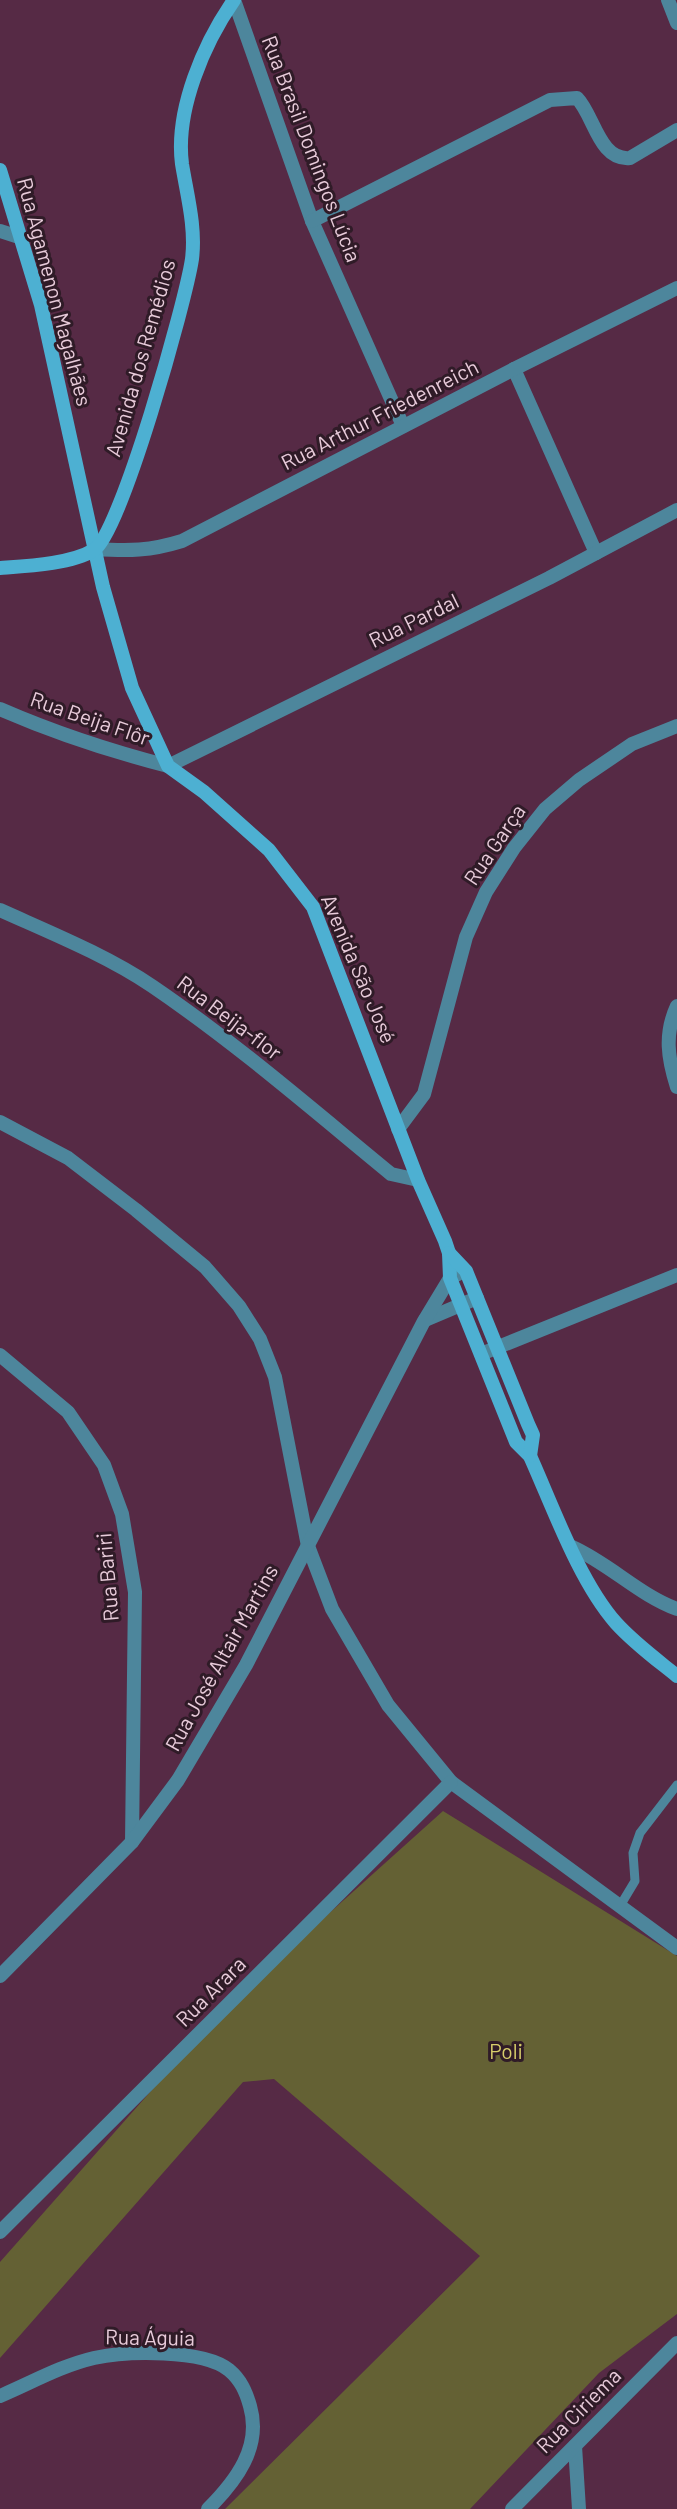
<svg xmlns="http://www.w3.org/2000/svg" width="677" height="2509" font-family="Barlow,sans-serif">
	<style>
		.green { fill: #646134 }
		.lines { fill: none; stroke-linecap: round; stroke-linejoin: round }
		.lane { stroke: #4d869c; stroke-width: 9 }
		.street { stroke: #4d869c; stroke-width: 14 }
		.secondary { stroke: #4db0d2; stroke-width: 14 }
		.labels { text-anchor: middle; stroke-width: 6; stroke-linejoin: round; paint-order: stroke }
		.street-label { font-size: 21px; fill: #e8cbda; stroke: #2f1b27 }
		.park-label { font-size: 21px; fill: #d7ce6a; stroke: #2f1b27 }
	</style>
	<rect width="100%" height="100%" fill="#562a45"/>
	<!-- green -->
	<path class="green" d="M443,1811L677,1956V2314L599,2373L470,2509H225L480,2256L274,2079L243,2082L0,2358V2262L227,2005Z"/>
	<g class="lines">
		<!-- lane -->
		<path class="lane" d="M620,1906L635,1881L633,1853L640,1833L677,1785"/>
		<!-- street -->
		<g class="street">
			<path d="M234,0L312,221L403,426"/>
			<path d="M668,0L677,23"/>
			<path d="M312,221L550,100L577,98C594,115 599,161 630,158L677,130"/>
			<path d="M0,231L19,237"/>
			<path d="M514,369L596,553"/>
			<path d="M95,549C129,551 150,551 182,541L514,369L677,288"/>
			<path d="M0,709C55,733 110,751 168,766L549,578L677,510"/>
			<path d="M0,910C51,933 106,955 152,986C236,1043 313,1110 391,1174L418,1180"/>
			<path d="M677,1006C664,1034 668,1059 677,1087"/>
			<path d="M0,1122L68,1158L136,1210L205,1267L239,1306L260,1339L275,1377L308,1546L332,1609L388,1705L451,1782L677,1948"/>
			<path d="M398,1129L424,1094L466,937L486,892L514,848L545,809L579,780L632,744L677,726"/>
			<path d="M425,1320L477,1298"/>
			<path d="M481,1354L677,1275"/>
			<path d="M0,1355L68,1412L104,1465L122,1514L135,1592L132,1842"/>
			<path d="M572,1547C610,1564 639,1595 677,1609"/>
			<path d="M0,1976L132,1842L178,1780L246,1665L424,1321L450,1278L458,1274"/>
			<path d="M0,2232L451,1782"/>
			<path d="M0,2396C31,2383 60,2366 94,2358C126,2351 203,2349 229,2370C241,2380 246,2392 250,2406C262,2447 236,2481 208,2509"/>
			<path d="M575,2446L579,2509"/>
			<path d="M512,2509L677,2343"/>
		</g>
		<!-- secondary -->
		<g class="secondary">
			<path d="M0,170L41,305L103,587L132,688L168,766L204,792L269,850L313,907L418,1180L445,1241L449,1253L450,1278L516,1442L530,1456C553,1507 579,1581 616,1623C634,1643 656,1659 677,1676"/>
			<path d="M0,568C27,566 71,564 94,550C121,533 186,300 192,259C196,227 187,195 182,164C175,110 204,43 234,0"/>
			<path d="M449,1253L466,1271L528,1424L533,1435L530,1456"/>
		</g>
	</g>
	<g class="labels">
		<!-- street labels -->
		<g class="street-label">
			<text transform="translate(311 149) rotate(69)" y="7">Rua Brasil Domingos Lúcia</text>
			<text transform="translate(54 292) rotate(75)" y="7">Rua Agamenon Magalhães</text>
			<text transform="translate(141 358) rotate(-74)" y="7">Avenida dos Remédios</text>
			<text transform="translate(380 415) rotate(-27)" y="7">Rua Arthur Friedenreich</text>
			<text transform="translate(414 621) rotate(-26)" y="7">Rua Pardal</text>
			<text transform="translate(90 719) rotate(19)" y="7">Rua Beija Flôr</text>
			<text transform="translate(495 845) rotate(-56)" y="7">Rua Garça</text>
			<text transform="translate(358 969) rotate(67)" y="7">Avenida São José</text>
			<text transform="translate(229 1018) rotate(37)" y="7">Rua Beija-flor</text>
			<text transform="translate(108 1577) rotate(-95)" y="7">Rua Bariri</text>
			<text transform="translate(222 1658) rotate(-61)" y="7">Rua José Altair Martins</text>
			<text transform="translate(211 1992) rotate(-45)" y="7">Rua Arara</text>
			<text transform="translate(150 2338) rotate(1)" y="7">Rua Águia</text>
			<text transform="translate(579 2411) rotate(-45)" y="7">Rua Ciriema</text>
		</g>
		<!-- park labels -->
		<g class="park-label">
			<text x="506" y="2059">Poli</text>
		</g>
	</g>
</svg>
